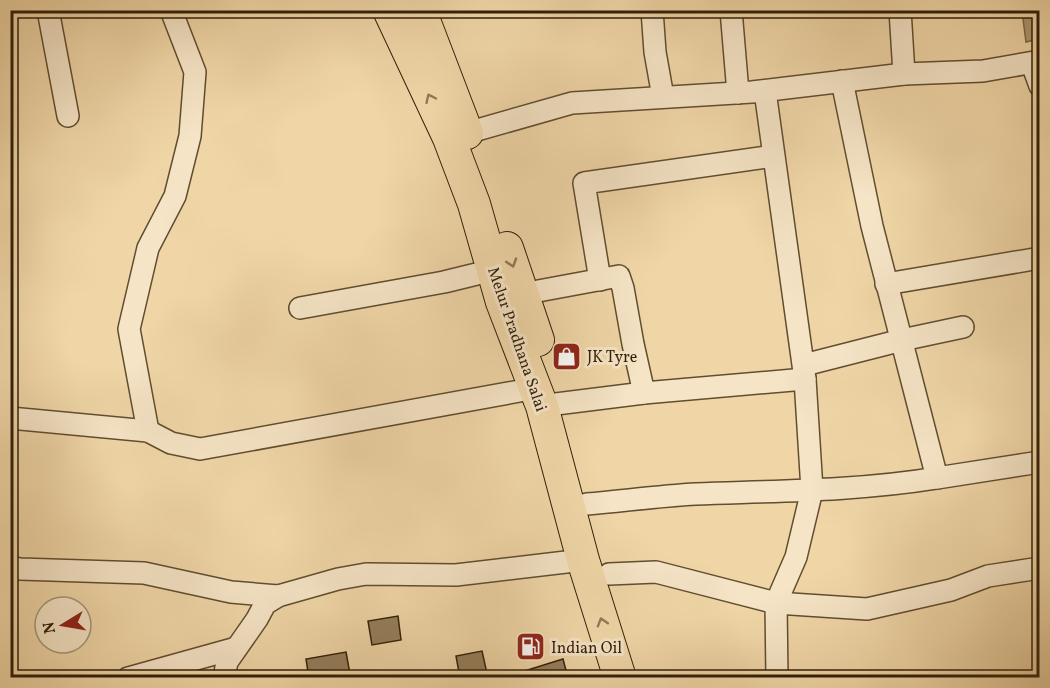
<svg xmlns="http://www.w3.org/2000/svg" width="1050" height="688" font-family="Vollkorn,serif">
	<style>
		.water { fill: #af9871; stroke: #7d6847; stroke-width: 1.5 }
		.building { fill: #947e5b; stroke: #311f09; stroke-width: 1.5 }
		.lines { fill: none; stroke-linecap: round; stroke-linejoin: round }
		.street-casing { stroke: #614d30; stroke-width: 24 }
		.primary-casing { stroke: #311f09; stroke-width: 34 }
		.street { stroke: #f5e4c6; stroke-width: 21 }
		.primary { stroke: #f0d6a7; stroke-width: 32 }
		.oneway { stroke: #907a58 }
		.labels { text-anchor: middle; stroke-width: 6; stroke-linejoin: round; paint-order: stroke }
		.street-label { font-size: 16px; fill: #311f09; stroke: #f5e4c6 }
		.poi-label { font-size: 16px; fill: #311f09; stroke: #f5e4c6; text-anchor: start }
	</style>
	<rect width="100%" height="100%" fill="#f0d6a7"/>
	<filter id="stains"><feTurbulence type="fractalNoise" baseFrequency=".00333" numOctaves="4"/><feColorMatrix values="0 0 0 0 .2 0 0 0 0 .09 0 0 0 0 .02 0 0 0 .5 -.17"/></filter>
	<radialGradient id="worn" r=".72"><stop offset=".6" stop-color="#630" stop-opacity="0"/><stop offset="1" stop-color="#630" stop-opacity=".3"/></radialGradient>
	<!-- water -->
	<path class="water" d="M1022,11H1039V39L1026,42Z"/>
	<!-- building -->
	<g class="building">
		<path d="M398,616L401,640L372,645L368,621Z"/>
		<path d="M482,651L488,678H460L456,656Z"/>
		<path d="M346,652L350,674L328,678H309L306,659Z"/>
		<path d="M563,659L568,678H520L518,673Z"/>
	</g>
	<g class="lines">
		<defs>
			<g id="street">
				<path d="M48,10L68,116"/>
				<path d="M652,10L655,52L663,97"/>
				<path d="M731,10L738,93"/>
				<path d="M900,10L904,74"/>
				<path d="M1032,64L1040,86"/>
				<path d="M842,81L872,226L937,478L1040,462"/>
				<path d="M765,91L805,379L812,490L796,557L776,603L867,609L951,590L988,576L1040,568"/>
				<path d="M456,136L572,103L752,92L904,74L983,71L1040,61"/>
				<path d="M600,280L584,183L773,156"/>
				<path d="M886,284L1040,258"/>
				<path d="M522,294L619,276L623,288L633,344L644,393"/>
				<path d="M300,308L444,282L493,270"/>
				<path d="M804,365L902,340L963,327"/>
				<path d="M556,404L644,393L805,379"/>
				<path d="M10,418L148,431L171,443L200,449L536,388"/>
				<path d="M148,431L129,329L148,248L175,196L190,136L195,72L171,10"/>
				<path d="M587,504C623,501 659,496 696,494C776,491 857,491 937,478"/>
				<path d="M10,567L20,569L144,573L231,592L278,596"/>
				<path d="M609,574L656,572L776,603L777,678"/>
				<path d="M128,678L236,648"/>
				<path d="M224,678L227,662L257,619L265,604L278,596L338,579L366,574L456,575L583,560"/>
			</g>
			<g id="primary">
				<path d="M389,10L449,138L474,204L502,302L542,406L583,560L620,678"/>
				<path d="M420,10L467,133"/>
				<path d="M507,248L538,340"/>
			</g>
		</defs>
		<!-- street casing -->
		<use href="#street" class="street-casing"/>
		<!-- primary casing -->
		<use href="#primary" class="primary-casing"/>
		<!-- street -->
		<use href="#street" class="street"/>
		<!-- primary -->
		<use href="#primary" class="primary"/>
	</g>
	<!-- one-way arrows -->
	<defs><path id="oneway-chevron" d="M-2-3.5L2.5 0L-2 3.5" fill="none" stroke-width="1.6" stroke-linecap="round" stroke-linejoin="round" transform="scale(1.5)"/></defs>
	<g class="oneway">
		<use href="#oneway-chevron" transform="translate(430 98) rotate(-115)"/>
		<use href="#oneway-chevron" transform="translate(512 263) rotate(72)"/>
		<use href="#oneway-chevron" transform="translate(602 622) rotate(-107)"/>
	</g>
	<!-- icons -->
	<defs>
		<symbol id="shop-square" viewBox="-11 -11 22 22"><rect x="-9" y="-9" width="18" height="18" rx="4" fill="#8f2418" stroke="#f5e4c6"/><path d="M-5-2.5h2.3a2.7 3.5 0 0 1 5.4 0H5L5.5 6h-11ZM-1.5-2.5h3a1.5 2.3 0 0 0-3 0Z" fill="#fff"/></symbol>
		<symbol id="fuel-square" viewBox="-11 -11 22 22"><rect x="-9" y="-9" width="18" height="18" rx="4" fill="#8f2418" stroke="#f5e4c6"/><path d="M-5.5-6h7V0h2V4h1.3V-2.5L3-4.5l.8-.8L6-3V5H2.5V1h-1V6h-7ZM-4.2-4.7v3.2H.2V-4.7Z" fill="#fff"/></symbol>
	</defs>
	<g fill-rule="evenodd">
		<use href="#shop-square" x="550" y="340" width="33" height="33"/>
		<use href="#fuel-square" x="514" y="630" width="33" height="33"/>
	</g>
	<g class="labels">
		<!-- street labels -->
		<g class="street-label">
			<text transform="translate(518 339) rotate(71)" y="6">Melur Pradhana Salai</text>
		</g>
		<!-- poi labels -->
		<g class="poi-label">
			<text x="587" y="362">JK Tyre</text>
			<text x="551" y="653">Indian Oil</text>
		</g>
	</g>
	<!-- margin -->
	<rect width="1050" height="688" fill="none" stroke="#f0d6a7" stroke-width="36"/>
	<rect x="12" y="12" width="1026" height="664" fill="none" stroke="#311f09" stroke-width="3"/>
	<rect x="18" y="18" width="1014" height="652" fill="none" stroke="#311f09" stroke-width="1.5"/>
	<!-- north arrow -->
	<g transform="translate(63 625) rotate(259)"><circle r="28" fill="#f5e4c6" stroke="#a7957a" stroke-width="1.5"/>
	<path d="M0-4.5L10 22L0 15L-10 22Z" fill="#8f2418"/>
	<text y="-9" font-size="16" font-weight="bold" text-anchor="middle" fill="#311f09">N</text>
	</g>
	<rect width="100%" height="100%" filter="url(#stains)"/>
	<rect width="100%" height="100%" fill="url(#worn)"/>
</svg>
